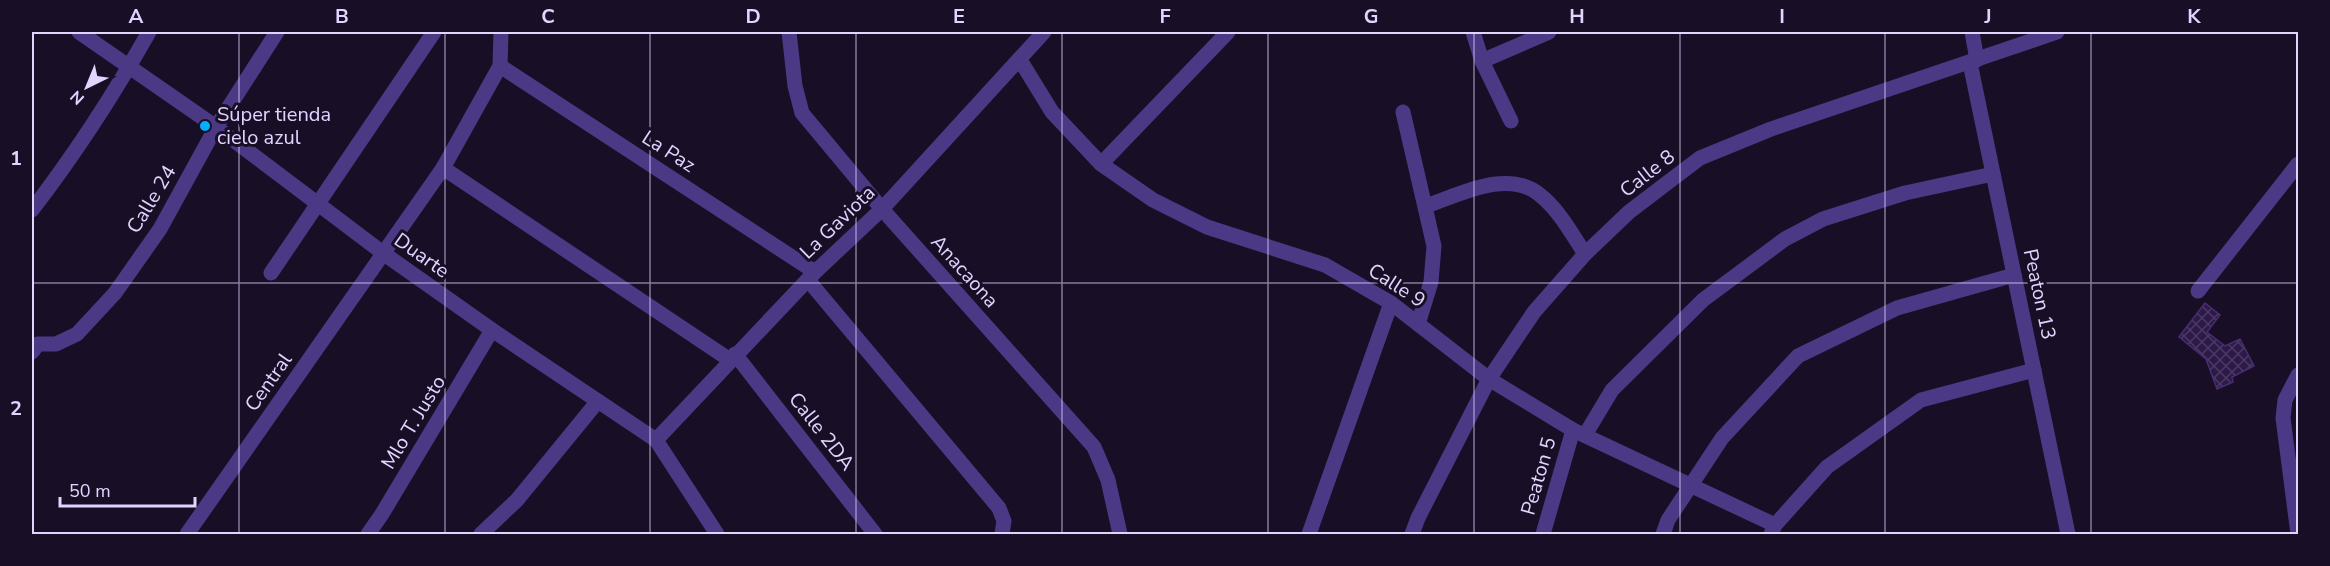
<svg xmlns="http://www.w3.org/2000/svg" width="2330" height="566" font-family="'Nunito Sans',sans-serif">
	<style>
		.building { fill: url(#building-cross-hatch); stroke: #492c74; stroke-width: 1.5 }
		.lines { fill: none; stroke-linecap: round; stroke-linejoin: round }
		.minor { stroke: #4c3986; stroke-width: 15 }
		.grid { fill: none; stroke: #e2d4ff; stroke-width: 1.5; stroke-opacity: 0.55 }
		.poi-dot { fill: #00b0ff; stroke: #180f26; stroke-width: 2 }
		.labels { text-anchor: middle; stroke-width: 6; stroke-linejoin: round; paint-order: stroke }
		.poi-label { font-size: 20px; fill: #e2d4ff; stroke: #180f26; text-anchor: start }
		.street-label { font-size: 20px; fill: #e2d4ff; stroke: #180f26 }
		.neatline { fill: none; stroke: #e2d4ff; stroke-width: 2 }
		.grid-label { font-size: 20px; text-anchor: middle; font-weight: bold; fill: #e2d4ff }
	</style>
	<defs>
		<pattern id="building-cross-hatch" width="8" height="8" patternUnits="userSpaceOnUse" patternTransform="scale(1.5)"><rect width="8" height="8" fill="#2d1a48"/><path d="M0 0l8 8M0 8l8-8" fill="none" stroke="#4b3a63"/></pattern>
	</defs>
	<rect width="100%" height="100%" fill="#180f26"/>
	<!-- building -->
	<path class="building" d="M2205,303L2220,315L2207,332L2225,346L2240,339L2254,366L2232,377L2233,382L2217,389L2206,359L2179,337Z"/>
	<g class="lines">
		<!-- minor -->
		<g class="minor">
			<path d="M79,32L216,127L383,253L492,330L656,440L717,534"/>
			<path d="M789,32L795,86L802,113L882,209L1094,447L1108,480L1120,534"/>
			<path d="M1473,32L1482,61L1511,121"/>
			<path d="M1972,32L1977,60"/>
			<path d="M1020,60L1052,112L1101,164L1153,200L1207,227L1325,265L1391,303L1489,379L1573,430L1775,525"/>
			<path d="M1482,61L1549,32"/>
			<path d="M1970,63L2068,534"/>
			<path d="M500,66L815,272"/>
			<path d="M1403,112L1434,246L1431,282L1418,324"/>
			<path d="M1101,164L1228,32"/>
			<path d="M443,168L730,360"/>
			<path d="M1426,206C1459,195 1508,168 1540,195C1559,210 1572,234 1585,254"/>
			<path d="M32,210C75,154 114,94 149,32"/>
			<path d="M271,273L434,32"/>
			<path d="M808,280L999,508L1004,521L1002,534"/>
			<path d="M2198,291L2298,164"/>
			<path d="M32,352L38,344H56L77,334L115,293L160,229L216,127L277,32"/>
			<path d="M735,354L875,534"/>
			<path d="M2298,375L2285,400L2283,418L2298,534"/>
			<path d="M1585,435L1612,390L1703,300L1785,239L1823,219L1905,193L1993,174"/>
			<path d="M656,440L815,272L882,209L1044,32"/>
			<path d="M187,534L443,168L500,66L501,32"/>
			<path d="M368,534L382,514L492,330"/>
			<path d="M481,534L517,500L598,401"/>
			<path d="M1309,534L1391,303"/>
			<path d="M1412,534L1418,518L1489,379L1534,312L1585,254L1629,212L1667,183L1700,158L1771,129L2057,32"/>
			<path d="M1543,534L1573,430"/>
			<path d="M1663,534L1668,520L1722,438L1798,356L1897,308L2014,275"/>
			<path d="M1771,534L1775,525L1827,467L1921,400L2034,370"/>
		</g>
	</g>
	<!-- grid -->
	<path class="grid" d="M239,32V534M445,32V534M650,32V534M856,32V534M1062,32V534M1268,32V534M1474,32V534M1680,32V534M1885,32V534M2091,32V534M32,283H2298"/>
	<!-- markers -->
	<circle class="poi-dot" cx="205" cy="126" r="6"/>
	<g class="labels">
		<!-- poi labels -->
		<g class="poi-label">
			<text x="217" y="121">Súper tienda<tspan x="217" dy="23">cielo azul</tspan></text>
		</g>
		<!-- street labels -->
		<g class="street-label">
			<text transform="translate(669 151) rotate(33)" y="7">La Paz</text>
			<text transform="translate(1647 173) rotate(-38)" y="7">Calle 8</text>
			<text transform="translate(151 199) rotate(-59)" y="7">Calle 24</text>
			<text transform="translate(837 222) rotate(-44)" y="7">La Gaviota</text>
			<text transform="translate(422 255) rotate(35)" y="7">Duarte</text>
			<text transform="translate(965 271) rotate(48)" y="7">Anacaona</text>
			<text transform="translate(1397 285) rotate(33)" y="7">Calle 9</text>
			<text transform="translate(2040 294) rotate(78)" y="7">Peaton 13</text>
			<text transform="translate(268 382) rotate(-55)" y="7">Central</text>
			<text transform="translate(413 422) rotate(-59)" y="7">Mlo T. Justo</text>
			<text transform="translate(822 431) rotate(52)" y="7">Calle 2DA</text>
			<text transform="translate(1538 476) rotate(-74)" y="7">Peaton 5</text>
		</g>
	</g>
	<!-- border -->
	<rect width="2330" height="566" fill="none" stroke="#180f26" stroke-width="66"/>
	<!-- north arrow -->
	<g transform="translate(87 87) rotate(223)" stroke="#180f26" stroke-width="4.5" paint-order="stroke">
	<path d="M0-4.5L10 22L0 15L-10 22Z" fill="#e2d4ff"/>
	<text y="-9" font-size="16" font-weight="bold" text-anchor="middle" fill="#e2d4ff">N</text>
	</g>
	<!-- scale -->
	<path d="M60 497v9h135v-9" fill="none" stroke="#e2d4ff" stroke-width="3"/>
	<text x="69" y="497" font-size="18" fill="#e2d4ff" stroke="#180f26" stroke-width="4.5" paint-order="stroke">50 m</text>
	<rect x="33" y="33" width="2264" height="500" class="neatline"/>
	<g class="grid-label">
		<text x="136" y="23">A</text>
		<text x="342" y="23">B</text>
		<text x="548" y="23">C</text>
		<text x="753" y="23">D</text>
		<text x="959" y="23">E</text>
		<text x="1165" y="23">F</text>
		<text x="1371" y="23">G</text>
		<text x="1577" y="23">H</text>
		<text x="1782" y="23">I</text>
		<text x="1988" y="23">J</text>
		<text x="2194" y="23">K</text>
		<text x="16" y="165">1</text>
		<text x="16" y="415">2</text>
	</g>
</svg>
